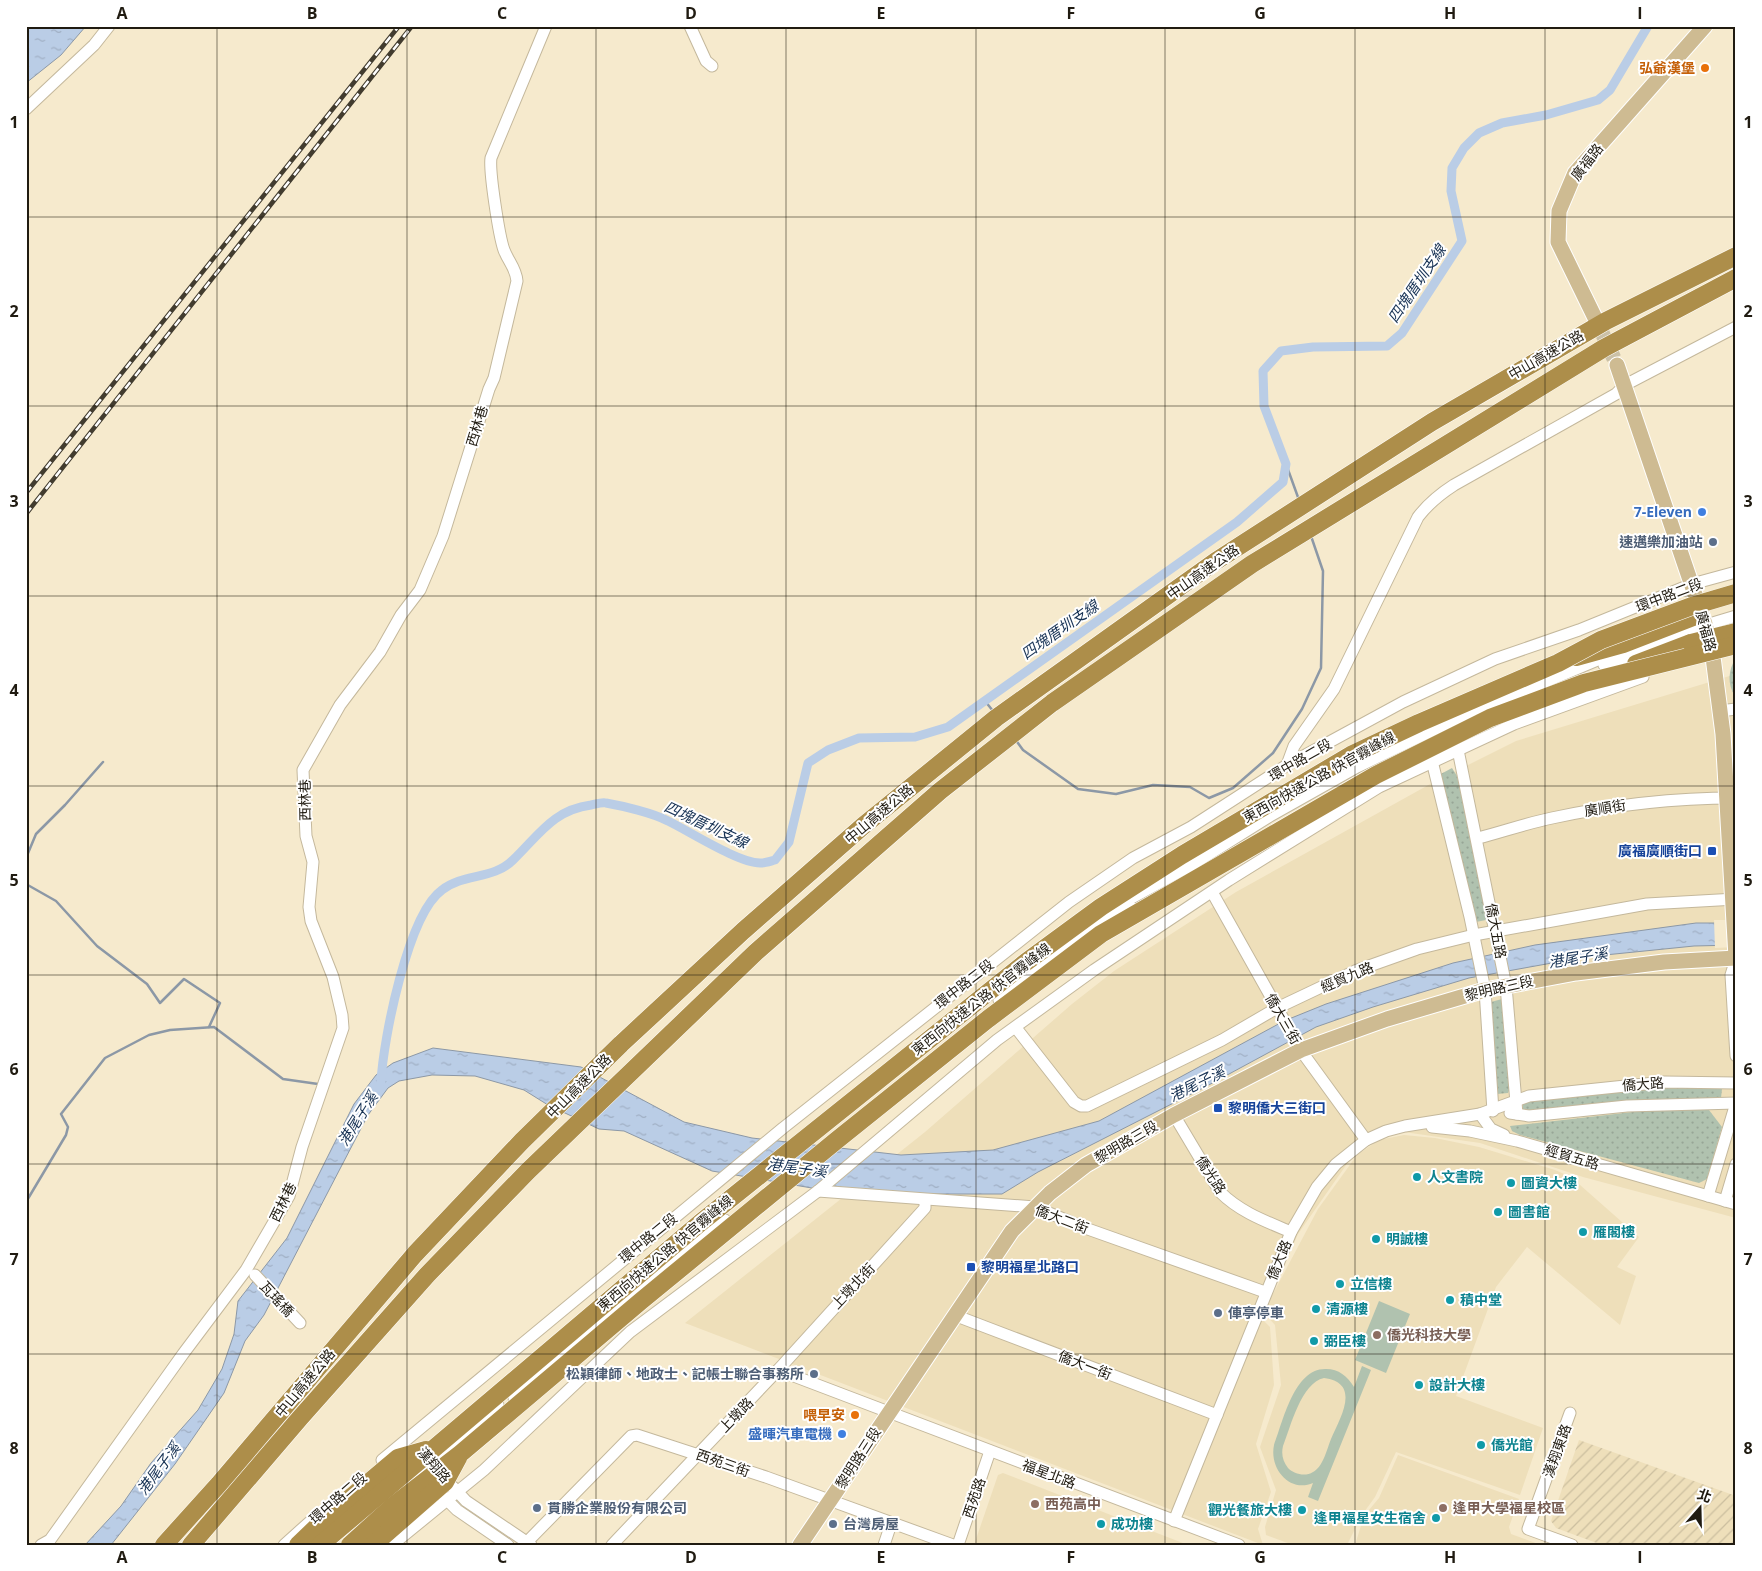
<svg xmlns="http://www.w3.org/2000/svg" width="1762" height="1571" font-family="'Open Sans','Noto Sans TC',sans-serif">
	<style>
		.built { fill: #eedfba }
		.industrial { fill: url(#industrial-furrows) }
		.grass { fill: #b0c2af; fill-rule: evenodd }
		.park { fill: url(#park-dots) }
		.water { fill: url(#water-ripples); stroke: #8c98a6 }
		.pier { fill: #f6eacd }
		.lines { fill: none; stroke-linecap: round; stroke-linejoin: round }
		.stream { stroke: #8c98a6; stroke-width: 2.5 }
		.canal { stroke: #bacde6; stroke-width: 9 }
		.major-tunnel { stroke: #cbc1a7; stroke-width: 15; stroke-dasharray: 15 8; stroke-linecap: butt }
		.minor-casing { stroke: #c4b89c; stroke-width: 13 }
		.major-casing { stroke: #fff; stroke-width: 17 }
		.highway-casing { stroke: #fff; stroke-width: 19 }
		.minor { stroke: #fff; stroke-width: 11 }
		.major { stroke: #cebb92; stroke-width: 15 }
		.highway { stroke: #ad8e4a; stroke-width: 18 }
		.rail-casing { stroke: #423c2f; stroke-width: 4.5 }
		.rail { stroke: #fff; stroke-width: 2.5; stroke-dasharray: 8; stroke-linecap: butt }
		.highway-bridge-casing { stroke: #fff; stroke-width: 19; stroke-linecap: butt }
		.highway-bridge { stroke: #ad8e4a; stroke-width: 18 }
		.grid { fill: none; stroke: #201b11; stroke-width: 1; stroke-opacity: 0.55 }
		.food-dot { fill: #e8710a; stroke: #fff; stroke-width: 2 }
		.shop-dot { fill: #3f7fe0; stroke: #fff; stroke-width: 2 }
		.service-dot { fill: #5c6f8a; stroke: #fff; stroke-width: 2 }
		.transit-dot { fill: #1a4fb4; stroke: #fff; stroke-width: 2 }
		.culture-dot { fill: #0f9aa8; stroke: #fff; stroke-width: 2 }
		.education-dot { fill: #8d6e63; stroke: #fff; stroke-width: 2 }
		.labels { text-anchor: middle; stroke-width: 4; stroke-linejoin: round; paint-order: stroke }
		.food-label { font-size: 14px; font-weight: bold; fill: #c56008; stroke: #fff; text-anchor: end }
		.street-label { font-size: 14px; fill: #201b11; stroke: #fff }
		.shop-label { font-size: 14px; font-weight: bold; fill: #366cbe; stroke: #fff; text-anchor: end }
		.service-label { font-size: 14px; font-weight: bold; fill: #4e5e75; stroke: #fff; text-anchor: start }
		.transit-label { font-size: 14px; font-weight: bold; fill: #164399; stroke: #fff; text-anchor: start }
		.culture-label { font-size: 14px; font-weight: bold; fill: #0d838f; stroke: #fff; text-anchor: start }
		.education-label { font-size: 14px; font-weight: bold; fill: #785e54; stroke: #fff; text-anchor: start }
		.water-label { font-size: 15px; font-style: italic; fill: #173254; stroke: #fff }
		.neatline { fill: none; stroke: #201b11; stroke-width: 2 }
		.grid-label { font-size: 16px; text-anchor: middle; font-weight: bold; fill: #201b11 }
	</style>
	<defs>
		<pattern id="industrial-furrows" width="10" height="10" patternUnits="userSpaceOnUse" patternTransform="scale(1.25)"><rect width="10" height="10" fill="#eedfba"/><path d="M-1 1l2-2M0 10L10 0M9 11l2-2" fill="none" stroke="#ccbf9f"/></pattern>
		<pattern id="park-dots" width="8" height="8" patternUnits="userSpaceOnUse" patternTransform="scale(1.25)"><rect width="8" height="8" fill="#b0c2af"/><path d="M2 2h.1M6 6h.1" fill="none" stroke="#97a696" stroke-width="1.8" stroke-linecap="round"/></pattern>
		<pattern id="water-ripples" width="26" height="14" patternUnits="userSpaceOnUse" patternTransform="scale(1.25)"><rect width="26" height="14" fill="#bacde6"/><path d="M2 4q2-2 4 0t4 0M15 11q2-2 4 0t4 0" fill="none" stroke="#a0afc4"/></pattern>
	</defs>
	<rect width="100%" height="100%" fill="#f6eacd"/>
	<!-- built -->
	<g class="built">
		<path d="M1736,674V1218L1583,1177L1480,1143L1404,1132L1378,1135L1356,1151L1298,1234L1266,1307L1318,1209L1357,1155L1379,1140L1404,1135L1435,1138L1479,1147L1555,1170L1571,1177L1639,1237L1617,1267L1636,1276L1620,1325L1527,1247L1496,1287L1456,1396L1543,1428L1520,1495L1396,1452L1375,1497L1362,1515L1347,1545H1293L1266,1535L1265,1527L1276,1490L1260,1447L1281,1385L1275,1325L1264,1313L1261,1318L1270,1327L1274,1385L1256,1444L1271,1492L1258,1529L1263,1545L685,1323L925,1132L1072,1004L1114,971L1236,892L1432,783L1516,741Z"/>
		<path d="M1398,1455L1519,1499L1509,1527L1511,1534L1541,1545H1355L1364,1516L1379,1498Z"/>
		<path d="M1003,1473L1157,1533L1188,1545H974L998,1475Z"/>
	</g>
	<!-- industrial -->
	<path class="industrial" d="M1579,1440L1736,1496V1545H1602L1556,1528L1551,1521Z"/>
	<!-- grass -->
	<g class="grass">
		<path d="M1379,1301L1410,1314L1386,1373L1355,1360Z"/>
		<path d="M1362,1366L1371,1370L1318,1501L1308,1497L1313,1483C1290,1493 1269,1469 1274,1445C1283,1422 1294,1368 1326,1369C1339,1369 1347,1376 1354,1387ZM1324,1378C1362,1383 1340,1418 1331,1439C1327,1449 1323,1467 1313,1472C1305,1477 1294,1474 1288,1468C1283,1461 1281,1455 1283,1446C1291,1426 1301,1383 1324,1378Z"/>
	</g>
	<!-- park -->
	<g class="park">
		<path d="M1736,658V696H1735C1727,684 1728,670 1736,658Z"/>
		<path d="M1452,768L1457,776L1487,915L1486,920L1476,922L1439,775Z"/>
		<path d="M1502,999L1511,1086L1508,1093L1497,1094L1490,1008L1491,1002Z"/>
		<path d="M1659,1087H1715L1722,1089L1721,1098L1523,1111V1100Z"/>
		<path d="M1650,1110H1709L1722,1127L1707,1179L1699,1183L1520,1135L1512,1131L1510,1126Z"/>
	</g>
	<!-- water -->
	<g class="water">
		<path d="M26,26H86L61,55L26,83Z"/>
		<path d="M1696,923H1736V945L1694,946L1585,957L1469,978L1373,1007L1316,1027L1205,1087L1038,1172L1002,1194H847L712,1171L624,1131L599,1129L548,1105L524,1090L475,1076L432,1075L399,1081L388,1088L368,1115L264,1315L245,1341L224,1393L175,1464L111,1545H85L121,1506L151,1463L198,1410L222,1369L234,1334L238,1301L287,1238L354,1104L376,1075L393,1063L433,1048L581,1067L684,1122L752,1138L901,1155L993,1150L1099,1121L1284,1021L1326,1004L1453,963L1535,945Z"/>
	</g>
	<!-- pier -->
	<path class="pier" d="M1714,920H1736V947L1715,948Z"/>
	<g class="lines">
		<!-- stream -->
		<g class="stream">
			<path d="M1286,464L1299,500"/>
			<path d="M985,701L993,711"/>
			<path d="M1015,739L1023,750L1078,789L1116,794L1153,785L1190,787L1209,798L1233,788L1273,753L1302,709L1321,668L1323,571L1311,536"/>
			<path d="M26,858L36,834L65,805L103,762"/>
			<path d="M26,884L56,901L97,946L147,984L160,1003L184,979L220,1003L209,1027"/>
			<path d="M26,1202L66,1135L68,1127L61,1114L105,1058L149,1035L170,1030L214,1027L283,1079L318,1084"/>
		</g>
		<!-- canal -->
		<path class="canal" d="M381,1082C383,1040 408,914 442,890C464,873 493,880 513,860C539,835 553,810 591,805C596,804 602,802 606,803C623,806 653,813 668,821C689,831 740,864 761,863C765,863 771,861 775,860L789,842L808,763L828,750L859,738L915,737L948,727L1237,522L1283,482L1286,464L1264,406L1263,371L1281,351L1313,347L1387,346L1402,333L1462,241L1451,191L1452,168L1464,148L1479,133L1502,123L1546,115L1598,100L1610,90L1648,26"/>
		<!-- major-tunnel -->
		<path class="major-tunnel" d="M1598,324L1617,365"/>
		<defs>
			<g id="minor">
				<path d="M690,26L706,61L712,66"/>
				<path d="M26,109L94,45L109,26"/>
				<path d="M1656,640L1736,616"/>
				<path d="M1604,665L1667,642"/>
				<path d="M1720,711L1736,709"/>
				<path d="M1458,750L1506,986L1517,1114"/>
				<path d="M1432,761L1470,917L1485,990L1493,1111"/>
				<path d="M1287,765L1294,746L1334,689L1418,517C1428,504 1440,494 1454,485L1616,394L1625,385L1736,327"/>
				<path d="M1478,838C1502,832 1527,823 1552,818C1612,805 1674,798 1736,798"/>
				<path d="M1212,892L1302,1052L1366,1140"/>
				<path d="M1119,905L1190,866L1270,816L1357,767L1454,720L1612,654"/>
				<path d="M1736,959L1731,975L1736,1056"/>
				<path d="M999,1000L1112,915L1130,906"/>
				<path d="M1016,1028L1074,1102L1081,1106H1087L1222,1040L1277,1008L1355,971L1417,949L1474,935L1647,904L1736,899"/>
				<path d="M1510,1113L1529,1116L1627,1106L1736,1103"/>
				<path d="M1480,1114L1491,1129L1504,1135"/>
				<path d="M1174,1115L1220,1192C1240,1212 1265,1221 1291,1232"/>
				<path d="M1432,1127L1470,1131L1517,1141L1736,1204"/>
				<path d="M818,1191L1035,1207L1085,1228L1265,1292"/>
				<path d="M1708,1196L1736,1103"/>
				<path d="M1725,1201L1736,1164"/>
				<path d="M255,1275L300,1323"/>
				<path d="M954,1315L1217,1415"/>
				<path d="M778,1370L925,1208V1200"/>
				<path d="M514,1398L568,1348L725,1220"/>
				<path d="M1570,1413L1528,1529L1572,1545"/>
				<path d="M382,1460L783,1128L1069,902L1133,858L1191,827L1287,765L1403,702L1495,659L1579,630L1692,584L1736,572"/>
				<path d="M415,1480L498,1405"/>
				<path d="M453,1487L466,1501L531,1545"/>
				<path d="M441,1494L457,1510L508,1545"/>
				<path d="M1174,1521L1291,1232L1317,1187L1336,1164L1366,1140L1386,1131L1405,1126L1480,1114L1529,1096L1664,1082L1736,1083"/>
				<path d="M527,1542L631,1436L637,1435L766,1477L953,1545"/>
				<path d="M41,1545L50,1540L183,1354L246,1270L289,1196L302,1147L343,1028L342,1015L333,977L311,921L309,907L313,862L306,836L303,770L340,705L380,652L401,615L420,590L443,536L489,389L494,378L517,281C516,268 508,261 504,250C499,236 489,171 491,158L546,26"/>
				<path d="M284,1545L313,1519"/>
				<path d="M392,1545L484,1470L630,1332L818,1191L997,1040L1094,970L1229,880L1379,787L1514,724L1643,677"/>
				<path d="M612,1545L778,1370L1239,1545"/>
				<path d="M884,1545L891,1524"/>
				<path d="M958,1545L990,1451"/>
			</g>
			<g id="major">
				<path d="M1598,324L1558,242L1559,211L1575,173L1705,26"/>
				<path d="M1617,365L1705,624L1713,657L1723,734L1736,957"/>
				<path d="M800,1545L1012,1231L1050,1193L1086,1165L1174,1115L1301,1050L1387,1019L1485,990L1576,973L1664,962L1736,958"/>
			</g>
			<g id="highway">
				<path d="M1576,657L1623,644L1698,615"/>
				<path d="M1636,664L1691,643"/>
				<path d="M164,1545L219,1484L415,1254L522,1141L621,1044L743,931L863,826L996,718L1216,561L1432,422L1606,321L1736,256"/>
				<path d="M191,1545L300,1418L427,1275L528,1171L756,952L940,791L1052,703L1252,564L1604,348L1736,278"/>
			</g>
		</defs>
		<!-- minor casing -->
		<use href="#minor" class="minor-casing"/>
		<!-- major casing -->
		<use href="#major" class="major-casing"/>
		<!-- highway casing -->
		<use href="#highway" class="highway-casing"/>
		<!-- minor -->
		<use href="#minor" class="minor"/>
		<!-- major -->
		<use href="#major" class="major"/>
		<!-- highway -->
		<use href="#highway" class="highway"/>
		<defs>
			<g id="rail">
				<path d="M26,493L399,26"/>
				<path d="M26,514L412,26"/>
			</g>
		</defs>
		<!-- rail casing -->
		<use href="#rail" class="rail-casing"/>
		<!-- rail -->
		<use href="#rail" class="rail"/>
		<defs>
			<g id="highway-bridge">
				<path d="M1691,643L1736,632"/>
				<path d="M298,1545L323,1521L398,1458L426,1450"/>
				<path d="M320,1545L700,1223L1026,962L1101,907L1182,855L1351,755L1419,723L1558,663L1601,640L1692,606L1736,593"/>
				<path d="M350,1545L394,1505L460,1454L641,1301L837,1140L988,1019L1101,934L1376,775L1490,718L1584,683L1736,645"/>
				<path d="M373,1545L445,1482L458,1458"/>
			</g>
		</defs>
		<!-- highway-bridge casing -->
		<use href="#highway-bridge" class="highway-bridge-casing"/>
		<!-- highway-bridge -->
		<use href="#highway-bridge" class="highway-bridge"/>
	</g>
	<!-- grid -->
	<path class="grid" d="M217,26V1545M407,26V1545M596,26V1545M786,26V1545M976,26V1545M1165,26V1545M1355,26V1545M1545,26V1545M26,217H1736M26,406H1736M26,596H1736M26,786H1736M26,975H1736M26,1164H1736M26,1354H1736"/>
	<!-- markers -->
	<g class="food-dot">
		<circle cx="1705" cy="68" r="5"/>
		<circle cx="855" cy="1415" r="5"/>
	</g>
	<g class="shop-dot">
		<circle cx="1702" cy="512" r="5"/>
		<circle cx="842" cy="1434" r="5"/>
	</g>
	<g class="service-dot">
		<circle cx="1713" cy="542" r="5"/>
		<circle cx="1218" cy="1313" r="5"/>
		<circle cx="814" cy="1374" r="5"/>
		<circle cx="537" cy="1508" r="5"/>
		<circle cx="833" cy="1524" r="5"/>
	</g>
	<g class="transit-dot">
		<rect x="1707" y="846" width="10" height="10" rx="2.5"/>
		<rect x="1213" y="1103" width="10" height="10" rx="2.5"/>
		<rect x="966" y="1262" width="10" height="10" rx="2.5"/>
	</g>
	<g class="culture-dot">
		<circle cx="1417" cy="1177" r="5"/>
		<circle cx="1511" cy="1183" r="5"/>
		<circle cx="1498" cy="1212" r="5"/>
		<circle cx="1583" cy="1232" r="5"/>
		<circle cx="1376" cy="1239" r="5"/>
		<circle cx="1340" cy="1284" r="5"/>
		<circle cx="1450" cy="1300" r="5"/>
		<circle cx="1316" cy="1309" r="5"/>
		<circle cx="1314" cy="1341" r="5"/>
		<circle cx="1419" cy="1385" r="5"/>
		<circle cx="1481" cy="1445" r="5"/>
		<circle cx="1302" cy="1510" r="5"/>
		<circle cx="1436" cy="1518" r="5"/>
		<circle cx="1101" cy="1524" r="5"/>
	</g>
	<g class="education-dot">
		<circle cx="1377" cy="1335" r="5"/>
		<circle cx="1035" cy="1504" r="5"/>
		<circle cx="1443" cy="1508" r="5"/>
	</g>
	<g class="labels">
		<!-- food labels -->
		<g class="food-label">
			<text x="1695" y="73">弘爺漢堡</text>
			<text x="845" y="1420">喂早安</text>
		</g>
		<!-- street labels -->
		<g class="street-label">
			<text transform="translate(1587 162) rotate(-52)" y="5">廣福路</text>
			<text transform="translate(1546 355) rotate(-30)" y="5">中山高速公路</text>
			<text transform="translate(477 426) rotate(-73)" y="5">西林巷</text>
			<text transform="translate(1203 572) rotate(-35)" y="5">中山高速公路</text>
			<text transform="translate(1669 595) rotate(-21)" y="5">環中路二段</text>
			<text transform="translate(1706 631) rotate(75)" y="5">廣福路</text>
			<text transform="translate(1300 760) rotate(-30)" y="5">環中路二段</text>
			<text transform="translate(1319 777) rotate(-29)" y="5">東西向快速公路 快官霧峰線</text>
			<text transform="translate(305 800) rotate(-91)" y="5">西林巷</text>
			<text transform="translate(1605 808) rotate(-9)" y="5">廣順街</text>
			<text transform="translate(879 814) rotate(-40)" y="5">中山高速公路</text>
			<text transform="translate(1496 931) rotate(79)" y="5">僑大五路</text>
			<text transform="translate(1347 977) rotate(-23)" y="5">經貿九路</text>
			<text transform="translate(964 984) rotate(-38)" y="5">環中路二段</text>
			<text transform="translate(1499 988) rotate(-13)" y="5">黎明路三段</text>
			<text transform="translate(981 999) rotate(-38)" y="5">東西向快速公路 快官霧峰線</text>
			<text transform="translate(1283 1019) rotate(60)" y="5">僑大三街</text>
			<text transform="translate(1643 1084) rotate(-4)" y="5">僑大路</text>
			<text transform="translate(579 1086) rotate(-45)" y="5">中山高速公路</text>
			<text transform="translate(1126 1142) rotate(-30)" y="5">黎明路三段</text>
			<text transform="translate(1572 1157) rotate(16)" y="5">經貿五路</text>
			<text transform="translate(1211 1175) rotate(57)" y="5">僑光路</text>
			<text transform="translate(283 1202) rotate(-64)" y="5">西林巷</text>
			<text transform="translate(1062 1219) rotate(21)" y="5">僑大二街</text>
			<text transform="translate(648 1238) rotate(-39)" y="5">環中路二段</text>
			<text transform="translate(665 1253) rotate(-40)" y="5">東西向快速公路 快官霧峰線</text>
			<text transform="translate(1279 1260) rotate(-67)" y="5">僑大路</text>
			<text transform="translate(853 1286) rotate(-47)" y="5">上墩北街</text>
			<text transform="translate(277 1299) rotate(47)" y="5">瓦瑤橋</text>
			<text transform="translate(1085 1365) rotate(21)" y="5">僑大一街</text>
			<text transform="translate(305 1383) rotate(-50)" y="5">中山高速公路</text>
			<text transform="translate(736 1415) rotate(-46)" y="5">上墩路</text>
			<text transform="translate(1557 1451) rotate(-70)" y="5">漢翔東路</text>
			<text transform="translate(858 1458) rotate(-57)" y="5">黎明路三段</text>
			<text transform="translate(723 1463) rotate(19)" y="5">西苑三街</text>
			<text transform="translate(434 1465) rotate(49)" y="5">漢翔路</text>
			<text transform="translate(1049 1474) rotate(21)" y="5">福星北路</text>
			<text transform="translate(338 1498) rotate(-41)" y="5">環中路二段</text>
			<text transform="translate(974 1498) rotate(-71)" y="5">西苑路</text>
		</g>
		<!-- shop labels -->
		<g class="shop-label">
			<text x="1692" y="517">7-Eleven</text>
			<text x="832" y="1439">盛暉汽車電機</text>
		</g>
		<!-- service labels -->
		<g class="service-label">
			<text x="1703" y="547" text-anchor="end">速邁樂加油站</text>
			<text x="1228" y="1318">俥亭停車</text>
			<text x="804" y="1379" text-anchor="end">松穎律師、地政士、記帳士聯合事務所</text>
			<text x="547" y="1513">貫勝企業股份有限公司</text>
			<text x="843" y="1529">台灣房屋</text>
		</g>
		<!-- transit labels -->
		<g class="transit-label">
			<text x="1702" y="856" text-anchor="end">廣福廣順街口</text>
			<text x="1228" y="1113">黎明僑大三街口</text>
			<text x="981" y="1272">黎明福星北路口</text>
		</g>
		<!-- culture labels -->
		<g class="culture-label">
			<text x="1427" y="1182">人文書院</text>
			<text x="1521" y="1188">圖資大樓</text>
			<text x="1508" y="1217">圖書館</text>
			<text x="1593" y="1237">雁閣樓</text>
			<text x="1386" y="1244">明誠樓</text>
			<text x="1350" y="1289">立信樓</text>
			<text x="1460" y="1305">積中堂</text>
			<text x="1326" y="1314">清源樓</text>
			<text x="1324" y="1346">弼臣樓</text>
			<text x="1429" y="1390">設計大樓</text>
			<text x="1491" y="1450">僑光館</text>
			<text x="1292" y="1515" text-anchor="end">觀光餐旅大樓</text>
			<text x="1426" y="1523" text-anchor="end">逢甲福星女生宿舍</text>
			<text x="1111" y="1529">成功樓</text>
		</g>
		<!-- education labels -->
		<g class="education-label">
			<text x="1387" y="1340">僑光科技大學</text>
			<text x="1045" y="1509">西苑高中</text>
			<text x="1453" y="1513">逢甲大學福星校區</text>
		</g>
		<!-- water labels -->
		<g class="water-label">
			<text transform="translate(1417 284) rotate(-56)" y="5">四塊厝圳支線</text>
			<text transform="translate(1060 630) rotate(-35)" y="5">四塊厝圳支線</text>
			<text transform="translate(706 825) rotate(25)" y="5">四塊厝圳支線</text>
			<text transform="translate(1578 958) rotate(-9)" y="5">港尾子溪</text>
			<text transform="translate(1197 1084) rotate(-26)" y="5">港尾子溪</text>
			<text transform="translate(358 1119) rotate(-58)" y="5">港尾子溪</text>
			<text transform="translate(797 1168) rotate(8)" y="5">港尾子溪</text>
			<text transform="translate(159 1469) rotate(-53)" y="5">港尾子溪</text>
		</g>
	</g>
	<!-- border -->
	<rect width="1762" height="1571" fill="none" stroke="#ffffff" stroke-width="55"/>
	<!-- north arrow -->
	<g transform="translate(1700 1508) rotate(20)" stroke="#ffffff" stroke-width="4" paint-order="stroke">
	<path d="M0-4L9 19L0 12L-9 19Z" fill="#201b11"/>
	<text y="-8" font-size="14" font-weight="bold" text-anchor="middle" fill="#201b11">北</text>
	</g>
	<rect x="28" y="28" width="1706" height="1516" class="neatline"/>
	<g class="grid-label">
		<text x="122" y="19">A</text>
		<text x="312" y="19">B</text>
		<text x="502" y="19">C</text>
		<text x="691" y="19">D</text>
		<text x="881" y="19">E</text>
		<text x="1071" y="19">F</text>
		<text x="1260" y="19">G</text>
		<text x="1450" y="19">H</text>
		<text x="1640" y="19">I</text>
		<text x="14" y="128">1</text>
		<text x="1748" y="128">1</text>
		<text x="14" y="317">2</text>
		<text x="1748" y="317">2</text>
		<text x="14" y="507">3</text>
		<text x="1748" y="507">3</text>
		<text x="14" y="696">4</text>
		<text x="1748" y="696">4</text>
		<text x="14" y="886">5</text>
		<text x="1748" y="886">5</text>
		<text x="14" y="1075">6</text>
		<text x="1748" y="1075">6</text>
		<text x="14" y="1265">7</text>
		<text x="1748" y="1265">7</text>
		<text x="14" y="1454">8</text>
		<text x="1748" y="1454">8</text>
		<text x="122" y="1563">A</text>
		<text x="312" y="1563">B</text>
		<text x="502" y="1563">C</text>
		<text x="691" y="1563">D</text>
		<text x="881" y="1563">E</text>
		<text x="1071" y="1563">F</text>
		<text x="1260" y="1563">G</text>
		<text x="1450" y="1563">H</text>
		<text x="1640" y="1563">I</text>
	</g>
</svg>
